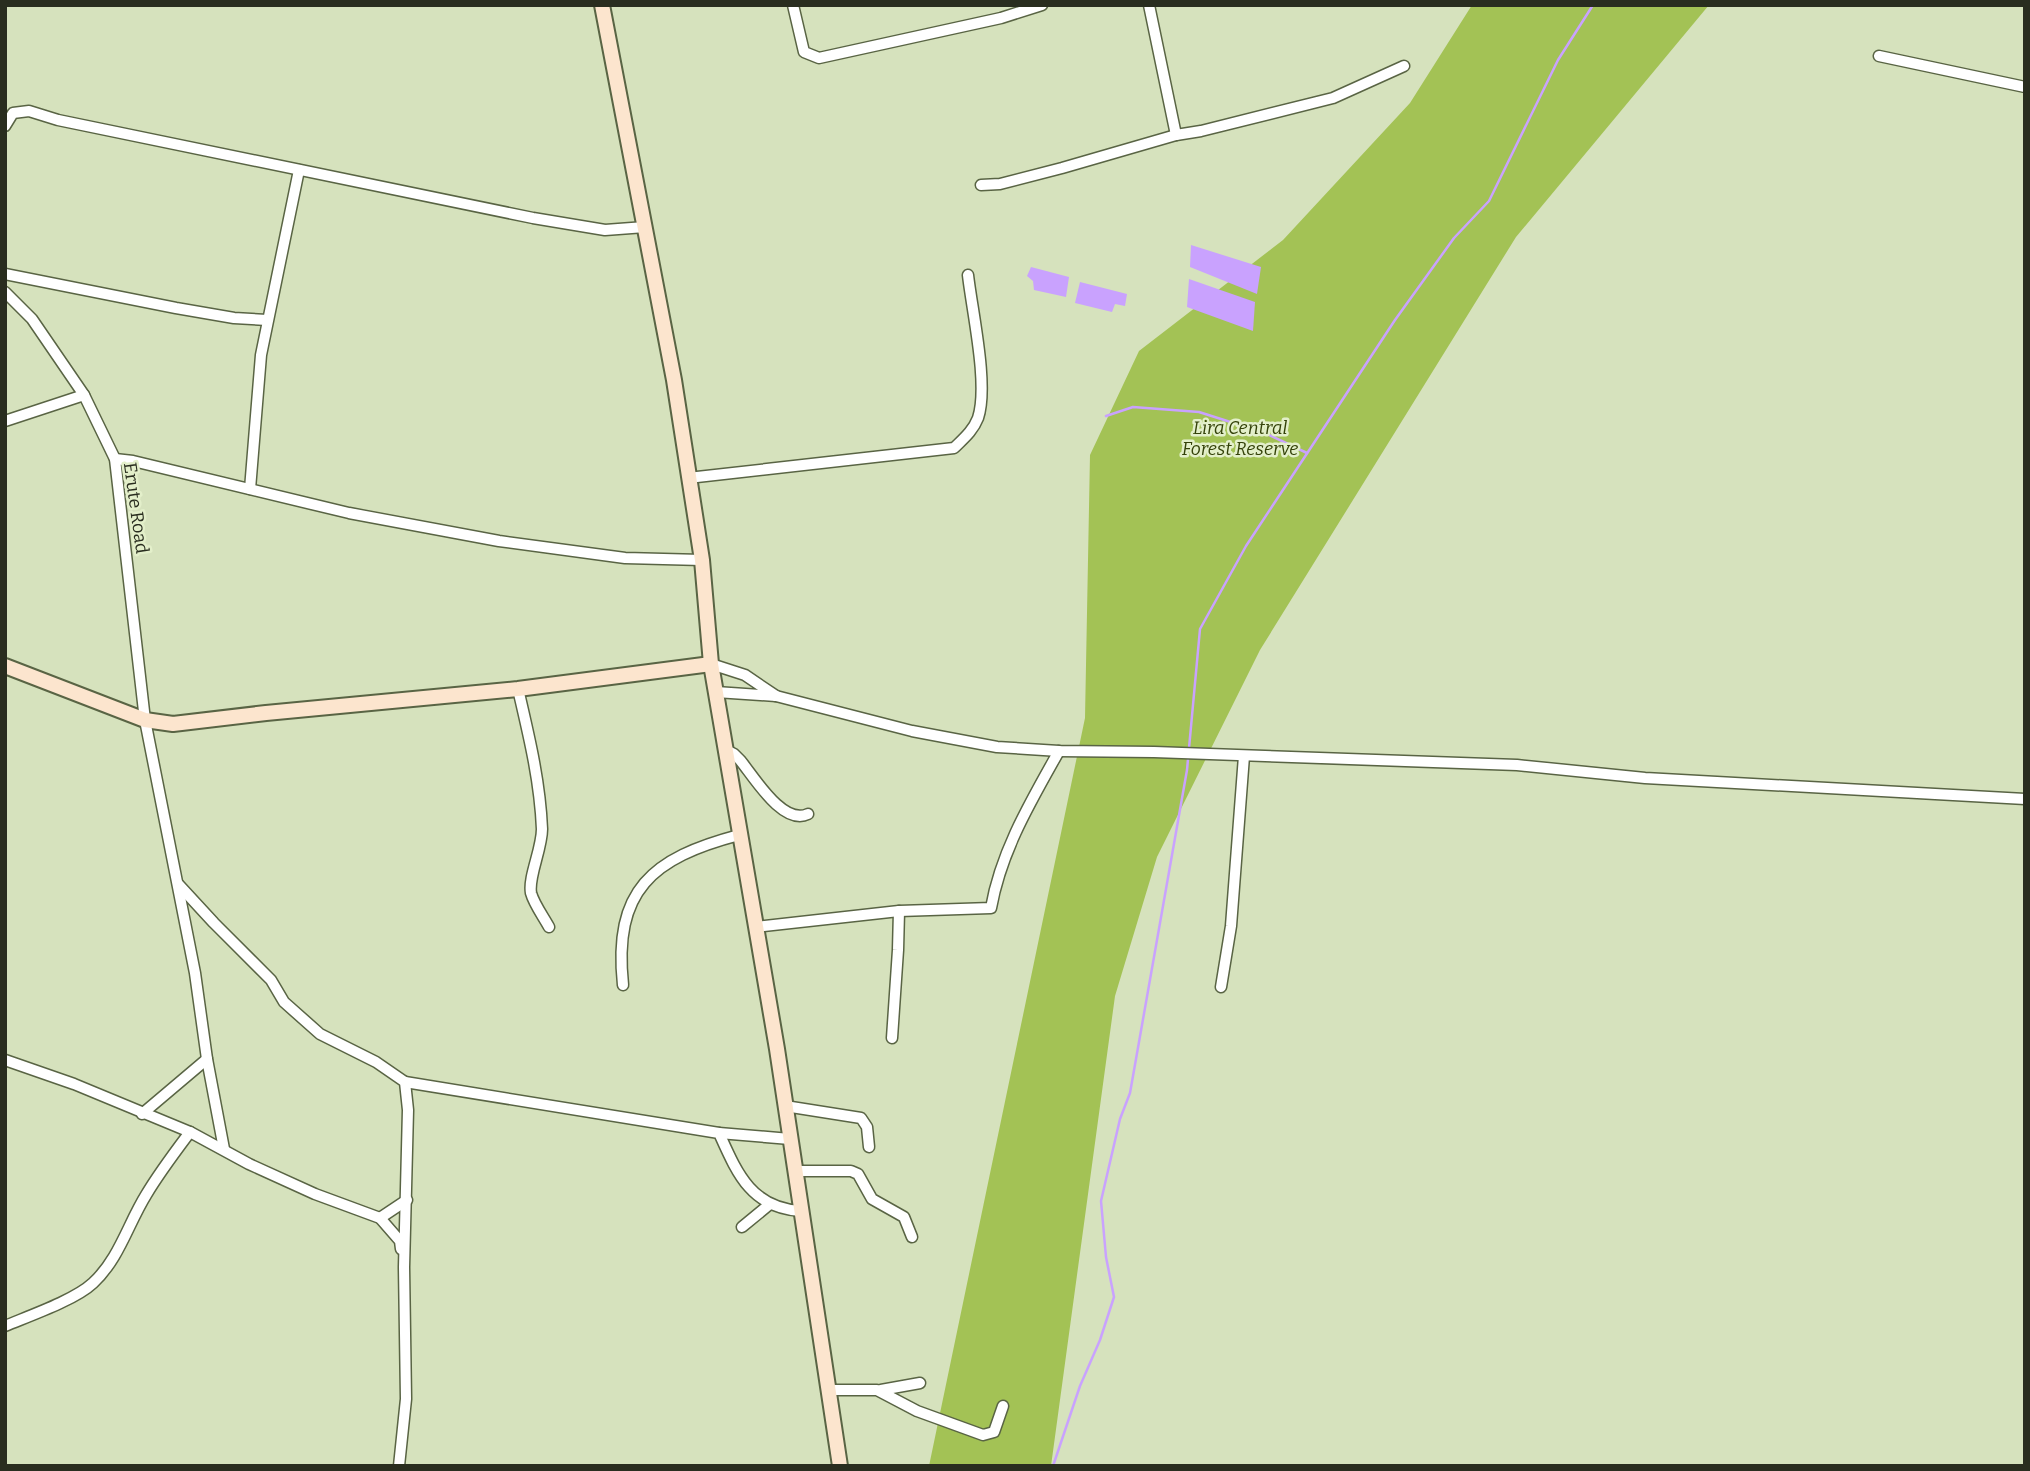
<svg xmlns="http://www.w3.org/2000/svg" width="2030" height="1471" font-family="Bitter,serif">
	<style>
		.green { fill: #a3c255 }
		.water { fill: #c9a2fe }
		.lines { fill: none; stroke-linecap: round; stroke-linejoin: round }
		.stream { stroke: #c9a2fe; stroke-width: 2.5 }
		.street-casing { stroke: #596444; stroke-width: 13 }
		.secondary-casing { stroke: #596444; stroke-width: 18 }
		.street { stroke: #fff; stroke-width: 10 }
		.secondary { stroke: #fce5ce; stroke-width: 14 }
		.labels { text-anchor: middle; stroke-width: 5; stroke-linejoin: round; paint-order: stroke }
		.park-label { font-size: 18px; font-style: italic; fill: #334108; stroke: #e3efca }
		.street-label { font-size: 18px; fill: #292d1f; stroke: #e3efca }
	</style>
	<rect width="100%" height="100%" fill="#d6e2bd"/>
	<!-- green -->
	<path class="green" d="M1472,5H1709L1516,237L1260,650L1157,857L1115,996L1051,1466H929L1085,718L1090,455L1139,351L1283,240L1410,103Z"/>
	<!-- water -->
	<g class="water">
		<path d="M1191,245L1261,267L1257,294L1190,267Z"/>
		<path d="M1031,267L1069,277L1066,297L1034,290L1033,281L1027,276Z"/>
		<path d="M1189,279L1255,302L1253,331L1187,307Z"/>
		<path d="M1080,282L1127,294L1125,306L1115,304L1112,312L1075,303Z"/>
	</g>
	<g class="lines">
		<!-- stream -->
		<g class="stream">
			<path d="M1106,416L1133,407L1199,412L1265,433L1307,453"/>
			<path d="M1053,1466L1080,1386L1100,1340L1114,1297L1106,1257L1101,1201L1120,1119L1130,1093L1187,770L1200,629L1246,546L1395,320L1454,238L1489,201L1558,60L1593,5"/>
		</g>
		<defs>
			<g id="street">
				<path d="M793,5L804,52L819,58L1001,18L1042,5"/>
				<path d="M1149,5L1176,135L1201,131L1333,98L1404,66"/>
				<path d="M1879,56L2025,87"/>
				<path d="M5,126L13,113L29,111L58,120L533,218L605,230L645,227"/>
				<path d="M981,185L1000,184L1062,168L1176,135"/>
				<path d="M5,274L176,308L234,318L267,320"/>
				<path d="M5,292L32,319L84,395L115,459L145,720L195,973L207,1059L224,1149"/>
				<path d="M5,421L84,395"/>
				<path d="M115,459L133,461L349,513L499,541L625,558L702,560"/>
				<path d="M688,478L954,448C963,439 973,431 978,418C989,385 972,311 968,275"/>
				<path d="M250,489L261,355L299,170"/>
				<path d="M711,664L745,675L776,696"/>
				<path d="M518,689C529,736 540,781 542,829C542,849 528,877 531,893C534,904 543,916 549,927"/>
				<path d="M716,692L776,696L912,731L997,747L1059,751L1154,752L1517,765L1645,778L2025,799"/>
				<path d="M726,750L734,754L740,760C754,777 783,826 808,814"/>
				<path d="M178,884L214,923L271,980L284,1002L320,1034L376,1062L405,1082L408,1110L404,1267L406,1399L399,1466"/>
				<path d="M755,927L899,911L991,908C1001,851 1031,801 1059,751"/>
				<path d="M623,985C613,890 652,858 739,835"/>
				<path d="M1221,987L1231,926L1244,756"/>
				<path d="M892,1038L898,950L899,911"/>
				<path d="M5,1060L74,1084L190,1132L249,1164L315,1194L380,1218L400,1241L401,1249"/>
				<path d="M405,1082L719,1133C737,1173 751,1208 801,1211"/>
				<path d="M785,1106L861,1118L867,1127L869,1147"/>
				<path d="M142,1114L207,1059"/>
				<path d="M719,1133L790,1139"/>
				<path d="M795,1171H851L858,1174L872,1199L904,1217L912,1237"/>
				<path d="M380,1218L407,1200"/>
				<path d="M742,1227L770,1204"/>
				<path d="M5,1326C29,1316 75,1300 93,1283C119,1259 128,1224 146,1195C159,1173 175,1152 190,1132"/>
				<path d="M827,1390H877L917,1411L983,1435L994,1432L1003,1406"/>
				<path d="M881,1390L920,1383"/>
			</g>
			<g id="secondary">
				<path d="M602,5L674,380L702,560L711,664L777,1049L840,1466"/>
				<path d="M5,666L145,720L173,724L266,713L518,689L711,664"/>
			</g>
		</defs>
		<!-- street casing -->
		<use href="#street" class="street-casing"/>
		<!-- secondary casing -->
		<use href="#secondary" class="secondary-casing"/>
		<!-- street -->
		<use href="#street" class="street"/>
		<!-- secondary -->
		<use href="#secondary" class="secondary"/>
	</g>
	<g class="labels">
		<!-- park labels -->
		<g class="park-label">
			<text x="1240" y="434">Lira Central<tspan x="1240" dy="21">Forest Reserve</tspan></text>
		</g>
		<!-- street labels -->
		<g class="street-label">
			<text transform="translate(136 508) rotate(82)" y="6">Erute Road</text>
		</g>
	</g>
	<!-- border -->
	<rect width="2030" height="1471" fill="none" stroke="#292d1f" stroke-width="14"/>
</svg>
